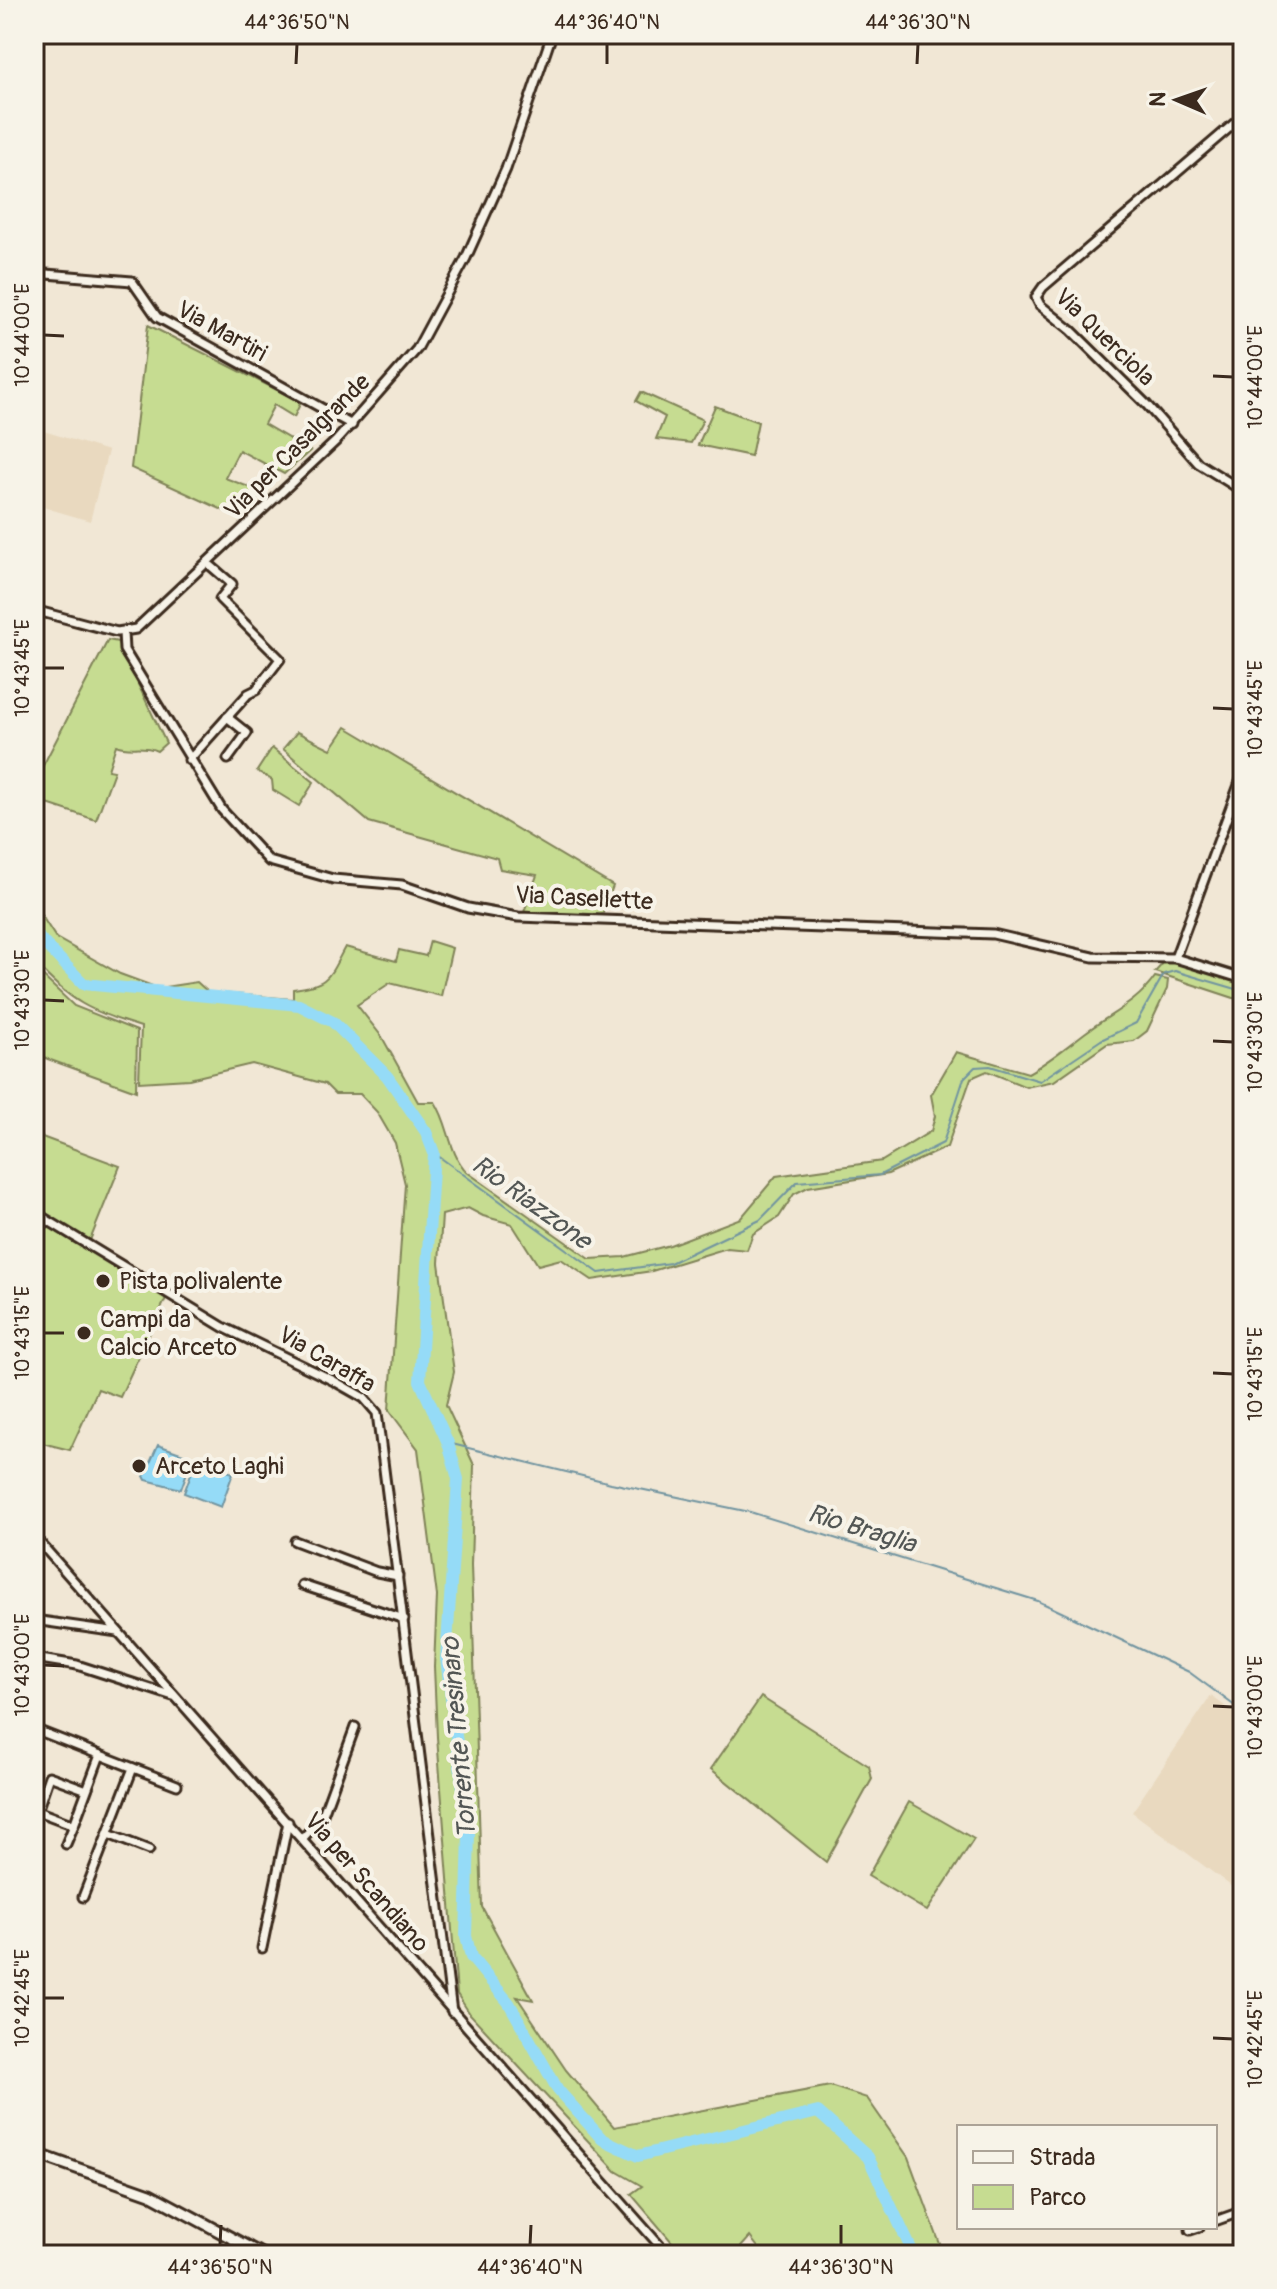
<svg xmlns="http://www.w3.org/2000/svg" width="1277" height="2289" font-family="Pangolin,sans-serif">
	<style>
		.built { fill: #e9d9bf }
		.green { fill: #c6dc91; stroke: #808358; stroke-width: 2 }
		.water { fill: #95dbf7; stroke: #7194a0; stroke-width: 2 }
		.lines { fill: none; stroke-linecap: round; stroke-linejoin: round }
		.stream { stroke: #7194a0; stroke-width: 2 }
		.river { stroke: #95dbf7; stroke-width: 12 }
		.minor-casing { stroke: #3b2a1e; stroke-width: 13 }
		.major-casing { stroke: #3b2a1e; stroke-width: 15 }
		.minor { stroke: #f7f3e8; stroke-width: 7 }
		.major { stroke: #f7f3e8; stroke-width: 9 }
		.ticks { fill: none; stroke: #3b2a1e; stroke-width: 3 }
		.poi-dot { fill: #3b2a1e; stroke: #f7f3e8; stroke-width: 3 }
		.labels { text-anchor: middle; stroke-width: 8; stroke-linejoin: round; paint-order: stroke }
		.street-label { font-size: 24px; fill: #3b2a1e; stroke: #f7f3e8 }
		.poi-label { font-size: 24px; fill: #3b2a1e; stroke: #f7f3e8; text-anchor: start }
		.water-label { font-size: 26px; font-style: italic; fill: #525654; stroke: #f7f3e8 }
		.neatline { fill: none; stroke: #3b2a1e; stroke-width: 3 }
		.ticks-label { font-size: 20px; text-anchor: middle; fill: #3b2a1e }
	</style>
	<rect width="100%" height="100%" fill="#f1e7d5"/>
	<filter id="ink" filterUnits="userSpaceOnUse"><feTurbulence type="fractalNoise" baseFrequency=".0125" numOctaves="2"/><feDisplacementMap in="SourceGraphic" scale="16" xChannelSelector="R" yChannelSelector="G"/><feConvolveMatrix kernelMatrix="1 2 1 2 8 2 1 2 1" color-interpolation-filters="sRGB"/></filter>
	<g filter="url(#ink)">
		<!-- built -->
		<g class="built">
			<path d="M34,428L108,451L90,521L36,505L34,533Z"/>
			<path d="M1211,1696L1236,1714L1243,1713V1895L1132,1812Z"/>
		</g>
		<!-- green -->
		<g class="green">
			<path d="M148,325L301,402L294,417L274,405L264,424L310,451L284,474L239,450L225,478L265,493L236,516L131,468Z"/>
			<path d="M641,392L703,420L691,443L656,439L665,417L636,401Z"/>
			<path d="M715,406L758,422L751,456L698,445Z"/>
			<path d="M108,640L118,642L166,743L157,751C142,744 130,751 116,745L108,770L114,771L96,820L35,800L34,783Z"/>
			<path d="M346,727L613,886L602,915L524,912L537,875L500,869L497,858L369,822L283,749L297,732L331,749Z"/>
			<path d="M272,748L314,782L299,806L273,790L272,780L257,771Z"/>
			<path d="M34,904L56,938L120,974L158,988L197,982L208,992L293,999V989C330,984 328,978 345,947L396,961L399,950L426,956L430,941L452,948L441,996L390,983L357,1005L382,1037L418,1102H435C450,1125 448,1152 467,1172L590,1259L624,1257L670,1245L741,1218L776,1176L882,1161L931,1131L935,1116L931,1095L956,1052L1028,1073C1050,1061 1066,1047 1086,1032C1110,1014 1137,1003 1155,977L1168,980L1167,989L1147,1031L1134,1041L1107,1044L1054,1081L1026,1087L987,1071L971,1078L947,1147L888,1174L808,1187L794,1194L779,1217L753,1234L747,1250L727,1248L652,1271L592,1280L561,1259L538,1265L512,1224L483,1216L468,1208L442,1215L439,1263L454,1372L446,1405L474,1465L471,1565L482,1907L533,2000L517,1997L566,2070L614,2127L830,2086L867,2098L908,2157L944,2255H764L750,2237L734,2255H683L631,2194L642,2186L616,2171L470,2014L457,1994L437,1737L434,1667L437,1596L418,1449L389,1410L405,1184L395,1143L377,1112L360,1094H335L325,1084L252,1064L189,1079L139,1082L141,1027C89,1011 71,1002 34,962Z"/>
			<path d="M1165,961L1188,965L1243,984V1001L1155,972Z"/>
			<path d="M34,968L74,1006L137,1031L136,1091L34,1054Z"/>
			<path d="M34,1134L120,1166L89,1243L167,1296L120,1397L98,1389L70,1450L34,1441Z"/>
			<path d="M761,1697L869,1766L872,1779L826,1862L711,1769Z"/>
			<path d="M909,1802L974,1839L927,1911L868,1876Z"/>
		</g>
		<!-- water -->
		<g class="water">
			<path d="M158,1445L189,1456L191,1461L181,1489L146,1480L144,1476Z"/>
			<path d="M196,1460L233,1473L221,1507L184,1493Z"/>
		</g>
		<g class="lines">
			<!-- stream -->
			<g class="stream">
				<path d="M434,1153L599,1273L670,1263L760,1220L797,1182L880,1175L943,1143L964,1078L975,1067L990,1066L1040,1081L1101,1040L1136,1023L1164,974L1175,971L1243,991"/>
				<path d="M448,1443L611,1483L750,1512L1038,1601L1189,1672L1239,1709L1243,1708"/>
			</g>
			<!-- river -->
			<path class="river" d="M34,933L84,984L299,1005L333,1022L387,1076L426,1132L434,1153L420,1381L448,1443L458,1479L446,1659L469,1834L466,1936L471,1957L509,2003L558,2090L602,2139L638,2156L818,2112L868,2157L914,2255"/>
			<defs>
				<g id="minor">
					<path d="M1243,116L1043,287L1036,297L1040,305L1071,330L1147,405L1198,463L1243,491"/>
					<path d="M34,273L132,281L157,317L352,425"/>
					<path d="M34,610L117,632L136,629L336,441L417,349L466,258L506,169L552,34"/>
					<path d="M123,632L124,650L222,810L269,861L333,879L402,885L468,908L518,917L993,934L1093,957L1175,958L1243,979"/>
					<path d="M227,717L247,733L228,759"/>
					<path d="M189,760L248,694L256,690L280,659L220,599L232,584L211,566"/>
					<path d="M1175,958L1243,774"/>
					<path d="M34,1212L223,1327L334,1381L364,1398L377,1413L452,2012"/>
					<path d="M34,1536L668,2255"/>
					<path d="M295,1541L377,1572L398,1576"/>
					<path d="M302,1585L404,1619"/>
					<path d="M34,1620L118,1632"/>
					<path d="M34,1658L77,1665L173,1696"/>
					<path d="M34,1729L177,1785"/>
					<path d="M87,1790L49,1776L37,1811L74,1825L100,1755"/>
					<path d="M108,1834L149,1850"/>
					<path d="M303,1838L322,1817L355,1727"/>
					<path d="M66,1844L74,1825"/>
					<path d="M83,1897L133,1768"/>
					<path d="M262,1948L288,1822"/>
					<path d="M1215,2221L1243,2211"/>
					<path d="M1190,2230L1199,2227"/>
				</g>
				<path id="major" d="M34,2153L150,2194L263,2255"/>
			</defs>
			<!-- minor casing -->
			<use href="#minor" class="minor-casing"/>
			<!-- major casing -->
			<use href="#major" class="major-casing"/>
			<!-- minor -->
			<use href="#minor" class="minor"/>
			<!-- major -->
			<use href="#major" class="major"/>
		</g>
	</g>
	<!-- ticks -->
	<path class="ticks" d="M296,64L297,44M607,64V44M917,64L918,44M44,335L64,336M1213,376L1233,377M44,668H64M1213,708L1233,709M44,1000L64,1001M1213,1041L1233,1042M44,1333H64M1213,1373L1233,1374M44,1665L64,1666M1213,1706L1233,1707M44,1998H64M1213,2038L1233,2039M220,2245L221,2225M530,2245L531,2225M841,2245V2225"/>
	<!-- markers -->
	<g class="poi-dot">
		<circle cx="103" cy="1281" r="8"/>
		<circle cx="84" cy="1333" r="8"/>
		<circle cx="139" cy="1466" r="8"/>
	</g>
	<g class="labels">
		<!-- street labels -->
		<g class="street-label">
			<text transform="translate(222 331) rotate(29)" y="8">Via Martiri</text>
			<text transform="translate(1105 337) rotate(44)" y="8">Via Querciola</text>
			<text transform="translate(297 446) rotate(-45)" y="8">Via per Casalgrande</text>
			<text transform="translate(584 898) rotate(3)" y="8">Via Casellette</text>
			<text transform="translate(327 1359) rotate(30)" y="8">Via Caraffa</text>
			<text transform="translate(367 1882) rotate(49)" y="8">Via per Scandiano</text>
		</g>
		<!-- poi labels -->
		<g class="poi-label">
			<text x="119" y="1289">Pista polivalente</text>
			<text x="100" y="1327">Campi da<tspan x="100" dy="28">Calcio Arceto</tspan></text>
			<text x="155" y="1474">Arceto Laghi</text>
		</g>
		<!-- water labels -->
		<g class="water-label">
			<text transform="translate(532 1202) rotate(36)" y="9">Rio Riazzone</text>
			<text transform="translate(862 1528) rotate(17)" y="9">Rio Braglia</text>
			<text transform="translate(458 1738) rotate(-95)" y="9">Torrente Tresinaro</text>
		</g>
	</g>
	<!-- margin -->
	<rect width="1277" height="2289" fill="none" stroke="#f7f3e8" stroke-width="88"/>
	<!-- legend -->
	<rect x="957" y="2125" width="260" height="104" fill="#f7f3e8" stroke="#aca397" stroke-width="2"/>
	<rect x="973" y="2151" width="40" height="12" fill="#f7f3e8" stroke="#aca397" stroke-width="2"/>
	<text x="1029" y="2165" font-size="24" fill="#3b2a1e">Strada</text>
	<rect x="973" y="2185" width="40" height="24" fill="#c6dc91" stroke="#aca397" stroke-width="2"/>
	<text x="1029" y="2205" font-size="24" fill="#3b2a1e">Parco</text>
	<!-- north arrow -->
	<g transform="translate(1177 100) rotate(272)" stroke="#f7f3e8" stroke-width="6" paint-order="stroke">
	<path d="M0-6L14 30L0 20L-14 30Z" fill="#3b2a1e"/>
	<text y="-12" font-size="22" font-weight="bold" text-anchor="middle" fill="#3b2a1e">N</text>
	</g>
	<rect x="44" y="44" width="1189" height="2201" class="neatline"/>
	<g class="ticks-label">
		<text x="297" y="29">44°36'50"N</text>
		<text x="607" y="29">44°36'40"N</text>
		<text x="918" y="29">44°36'30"N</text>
		<text transform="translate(22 335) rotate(-90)" y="7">10°44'00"E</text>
		<text transform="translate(1255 377) rotate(-90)" y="7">10°44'00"E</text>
		<text transform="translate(22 668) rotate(-90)" y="7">10°43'45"E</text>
		<text transform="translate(1255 709) rotate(-90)" y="7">10°43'45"E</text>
		<text transform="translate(22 1000) rotate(-90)" y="7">10°43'30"E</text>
		<text transform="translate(1255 1042) rotate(-90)" y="7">10°43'30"E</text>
		<text transform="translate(22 1333) rotate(-90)" y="7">10°43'15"E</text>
		<text transform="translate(1255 1374) rotate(-90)" y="7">10°43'15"E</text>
		<text transform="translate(22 1665) rotate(-90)" y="7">10°43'00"E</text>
		<text transform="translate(1255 1707) rotate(-90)" y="7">10°43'00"E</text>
		<text transform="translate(22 1998) rotate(-90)" y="7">10°42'45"E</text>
		<text transform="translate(1255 2039) rotate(-90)" y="7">10°42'45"E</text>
		<text x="220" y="2274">44°36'50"N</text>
		<text x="530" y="2274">44°36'40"N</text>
		<text x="841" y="2274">44°36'30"N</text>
	</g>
</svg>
